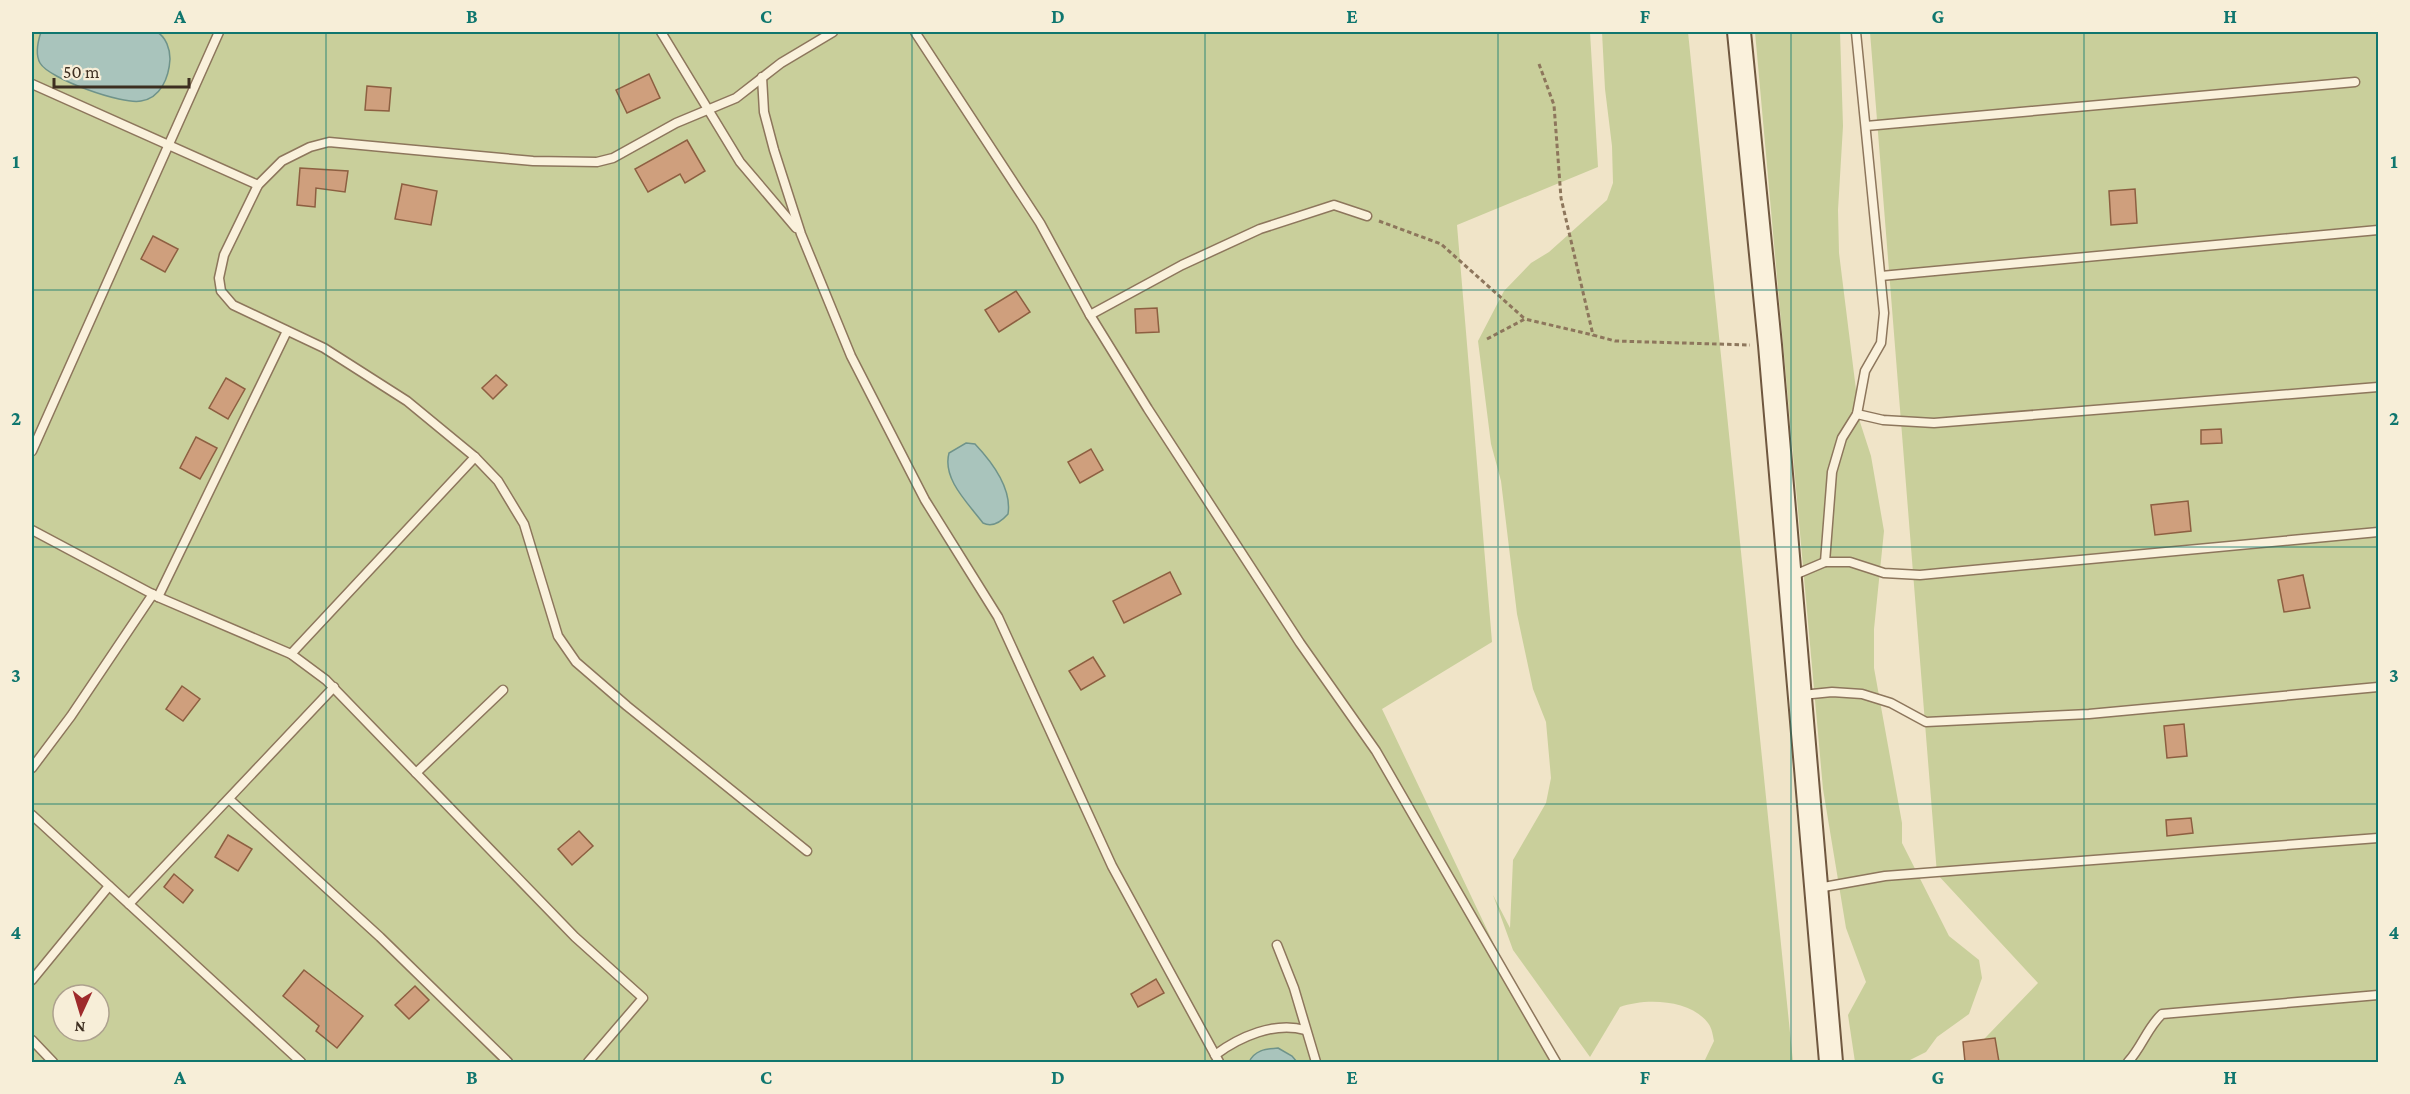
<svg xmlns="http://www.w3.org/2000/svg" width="2410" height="1094" font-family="'Crimson Pro',serif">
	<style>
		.green { fill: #c9cf9b; fill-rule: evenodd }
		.water { fill: #a9c4bc; stroke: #6f938a; stroke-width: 1.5 }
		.building { fill: #cf9f7d; stroke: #8d5f41; stroke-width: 1.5 }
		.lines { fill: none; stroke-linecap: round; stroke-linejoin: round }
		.lane-casing { stroke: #8d765c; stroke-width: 11 }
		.secondary-casing { stroke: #6f573f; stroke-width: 26 }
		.path { stroke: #8d765c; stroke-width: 3; stroke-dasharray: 4.5 3; stroke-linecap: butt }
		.lane { stroke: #faf1dc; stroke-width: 8 }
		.secondary { stroke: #faf1dc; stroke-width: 22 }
		.grid { fill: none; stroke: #0f766e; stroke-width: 1.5; stroke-opacity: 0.55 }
		.neatline { fill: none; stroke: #0f766e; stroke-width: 2 }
		.grid-label { font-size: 20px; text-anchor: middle; font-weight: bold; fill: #0f766e }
	</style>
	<rect width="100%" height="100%" fill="#f0e4c8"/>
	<!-- green -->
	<g class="green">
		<path d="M32,32H1590L1598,167L1457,225L1492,642L1382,709L1550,1062H32ZM63,995H99V1031H63Z"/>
		<path d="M1602,32H1688L1793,1062H1704L1714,1041C1713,1036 1712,1028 1708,1023C1690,999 1645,998 1620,1007L1590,1057L1513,950L1493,895L1510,928L1513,860L1546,803L1551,778L1546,722L1533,689L1517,614L1501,481L1491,444L1478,341L1504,291L1531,263L1549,252L1607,200L1613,183L1612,146L1605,89Z"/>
		<path d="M1755,32H1840L1843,126L1838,210L1839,253L1860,422L1871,456L1884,531L1874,629V668L1902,823V843L1949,936L1979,960L1982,978L1969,1014L1937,1037L1926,1052L1906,1062H1855L1848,1015L1866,982L1846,928L1823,789Z"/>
		<path d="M1870,32H2378V1062H1962L2038,983L1937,874Z"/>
	</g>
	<!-- water -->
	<g class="water">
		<path d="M41,32H157C166,37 170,49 170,59C169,77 161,98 141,101C123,105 49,79 40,63C35,54 38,41 41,32Z"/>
		<path d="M966,443L975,444C992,462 1012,489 1008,514C1001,522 993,528 983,523C968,503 942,479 949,453Z"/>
		<path d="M1278,1048L1292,1056L1297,1062H1249C1255,1050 1265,1049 1278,1048Z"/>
	</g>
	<!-- building -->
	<g class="building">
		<path d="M649,74L660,98L627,113L616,90Z"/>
		<path d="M367,86L391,88L389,111L365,110Z"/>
		<path d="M687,140L705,171L685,183L680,174L648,192L635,169Z"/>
		<path d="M300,168L348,171L345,192L316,188L315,207L297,205Z"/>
		<path d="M402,184L437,191L431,225L395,219Z"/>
		<path d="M2135,189L2137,223L2111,225L2109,191Z"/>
		<path d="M153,236L178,249L165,272L141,259Z"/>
		<path d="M1016,291L1030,312L999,332L985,310Z"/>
		<path d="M1157,308L1159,332L1136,333L1135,309Z"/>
		<path d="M496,375L507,385L493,399L482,388Z"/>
		<path d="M226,378L245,389L228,419L209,408Z"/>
		<path d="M2221,429L2222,443L2201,444V430Z"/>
		<path d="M196,437L217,448L200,479L180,468Z"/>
		<path d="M1091,449L1103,470L1080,483L1068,462Z"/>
		<path d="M2188,501L2191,531L2155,535L2151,505Z"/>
		<path d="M1170,572L1181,594L1124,623L1113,601Z"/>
		<path d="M2303,575L2310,608L2284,612L2278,580Z"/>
		<path d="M1093,657L1105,676L1081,690L1069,671Z"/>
		<path d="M182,686L200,699L183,721L166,709Z"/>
		<path d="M2184,724L2187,756L2167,758L2164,726Z"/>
		<path d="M2191,818L2193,833L2167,836L2166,820Z"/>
		<path d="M579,831L593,846L572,865L558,849Z"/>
		<path d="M228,835L252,849L238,871L215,857Z"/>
		<path d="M174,874L193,890L183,903L164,887Z"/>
		<path d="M304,970L363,1016L337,1048L316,1031L319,1026L283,996Z"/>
		<path d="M1156,979L1164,993L1138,1007L1131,994Z"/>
		<path d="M415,986L429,1000L409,1019L395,1005Z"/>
		<path d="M1995,1038L1999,1062H1965L1963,1042Z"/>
	</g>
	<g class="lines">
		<defs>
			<g id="lane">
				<path d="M661,32L740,162L796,228"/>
				<path d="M915,32L1040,223L1090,315L1148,409L1300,643L1376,751L1556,1062"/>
				<path d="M762,77L764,112L774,150L801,234L851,356L925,500L998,617L1112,866L1219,1062"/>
				<path d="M32,84L258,185"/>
				<path d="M1866,126L2355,82"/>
				<path d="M1881,276L2378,230"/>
				<path d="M1090,315L1182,265L1260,229L1334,205L1367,216"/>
				<path d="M1857,414L1883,420L1934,423L2378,387"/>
				<path d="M32,451L219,32"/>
				<path d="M32,530L158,597L291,654L326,680L575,937L643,998L588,1062"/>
				<path d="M1825,562L1832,472L1842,438L1857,414L1865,371L1881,343L1884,313L1856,32"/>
				<path d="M1792,576L1825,562H1850L1884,573L1920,575L2378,532"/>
				<path d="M158,597L287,331"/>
				<path d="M291,654L475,457"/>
				<path d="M1802,695L1832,692L1862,694L1891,703L1926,722L2089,714L2378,687"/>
				<path d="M32,768L71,716L153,594"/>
				<path d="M416,773L503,690"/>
				<path d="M230,800L380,937L508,1062"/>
				<path d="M32,815L301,1062"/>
				<path d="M807,851L627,706L576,662L558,636L524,524L498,481L475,457L407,401L324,348L233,305L221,291L219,278L224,255L258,185L282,161L310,147L329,142L533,161L597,162L613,158L676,123L736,98L781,63L833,32"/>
				<path d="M1818,888L1885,876L2378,838"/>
				<path d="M129,904L334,687"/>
				<path d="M1277,945L1294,988L1316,1062"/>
				<path d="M32,980L109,886"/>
				<path d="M32,1040L53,1062"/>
				<path d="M1215,1055C1239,1037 1275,1021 1305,1030"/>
				<path d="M2128,1062C2142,1047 2147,1028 2162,1014L2378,995"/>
			</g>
			<path id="secondary" d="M1739,32L1770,345L1831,1062"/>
		</defs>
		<!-- lane casing -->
		<use href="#lane" class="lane-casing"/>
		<!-- secondary casing -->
		<use href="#secondary" class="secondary-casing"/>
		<!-- path -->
		<g class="path">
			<path d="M1539,64L1554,105L1561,198L1593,335L1615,341L1750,345"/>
			<path d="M1379,221L1441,244L1525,319"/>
			<path d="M1487,339L1525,319L1593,335"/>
		</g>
		<!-- lane -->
		<use href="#lane" class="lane"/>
		<!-- secondary -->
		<use href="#secondary" class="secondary"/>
	</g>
	<!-- grid -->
	<path class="grid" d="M326,32V1062M619,32V1062M912,32V1062M1205,32V1062M1498,32V1062M1791,32V1062M2084,32V1062M32,290H2378M32,547H2378M32,804H2378"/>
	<!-- border -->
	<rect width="2410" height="1094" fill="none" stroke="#f7eed8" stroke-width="66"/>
	<!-- north arrow -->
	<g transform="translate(81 1013) rotate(184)"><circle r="28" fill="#f7eed8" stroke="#ada18e" stroke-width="1.5"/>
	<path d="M0-4.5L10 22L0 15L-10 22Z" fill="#9e2a2b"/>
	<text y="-9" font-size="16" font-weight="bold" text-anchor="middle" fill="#3d2e20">N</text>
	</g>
	<!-- scale -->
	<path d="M54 78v9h135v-9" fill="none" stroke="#3d2e20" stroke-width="3"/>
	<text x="63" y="78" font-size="18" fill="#3d2e20" stroke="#f7eed8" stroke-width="4.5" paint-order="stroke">50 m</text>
	<rect x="33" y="33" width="2344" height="1028" class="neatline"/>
	<g class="grid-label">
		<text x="180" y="23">A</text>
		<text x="472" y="23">B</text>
		<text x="766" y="23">C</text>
		<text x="1058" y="23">D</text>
		<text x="1352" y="23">E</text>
		<text x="1645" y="23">F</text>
		<text x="1938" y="23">G</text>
		<text x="2230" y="23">H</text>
		<text x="16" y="168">1</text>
		<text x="2394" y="168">1</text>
		<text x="16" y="425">2</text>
		<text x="2394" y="425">2</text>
		<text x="16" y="682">3</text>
		<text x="2394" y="682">3</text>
		<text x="16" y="939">4</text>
		<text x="2394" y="939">4</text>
		<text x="180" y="1084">A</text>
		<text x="472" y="1084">B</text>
		<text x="766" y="1084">C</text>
		<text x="1058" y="1084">D</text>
		<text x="1352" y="1084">E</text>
		<text x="1645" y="1084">F</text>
		<text x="1938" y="1084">G</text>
		<text x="2230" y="1084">H</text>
	</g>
</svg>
